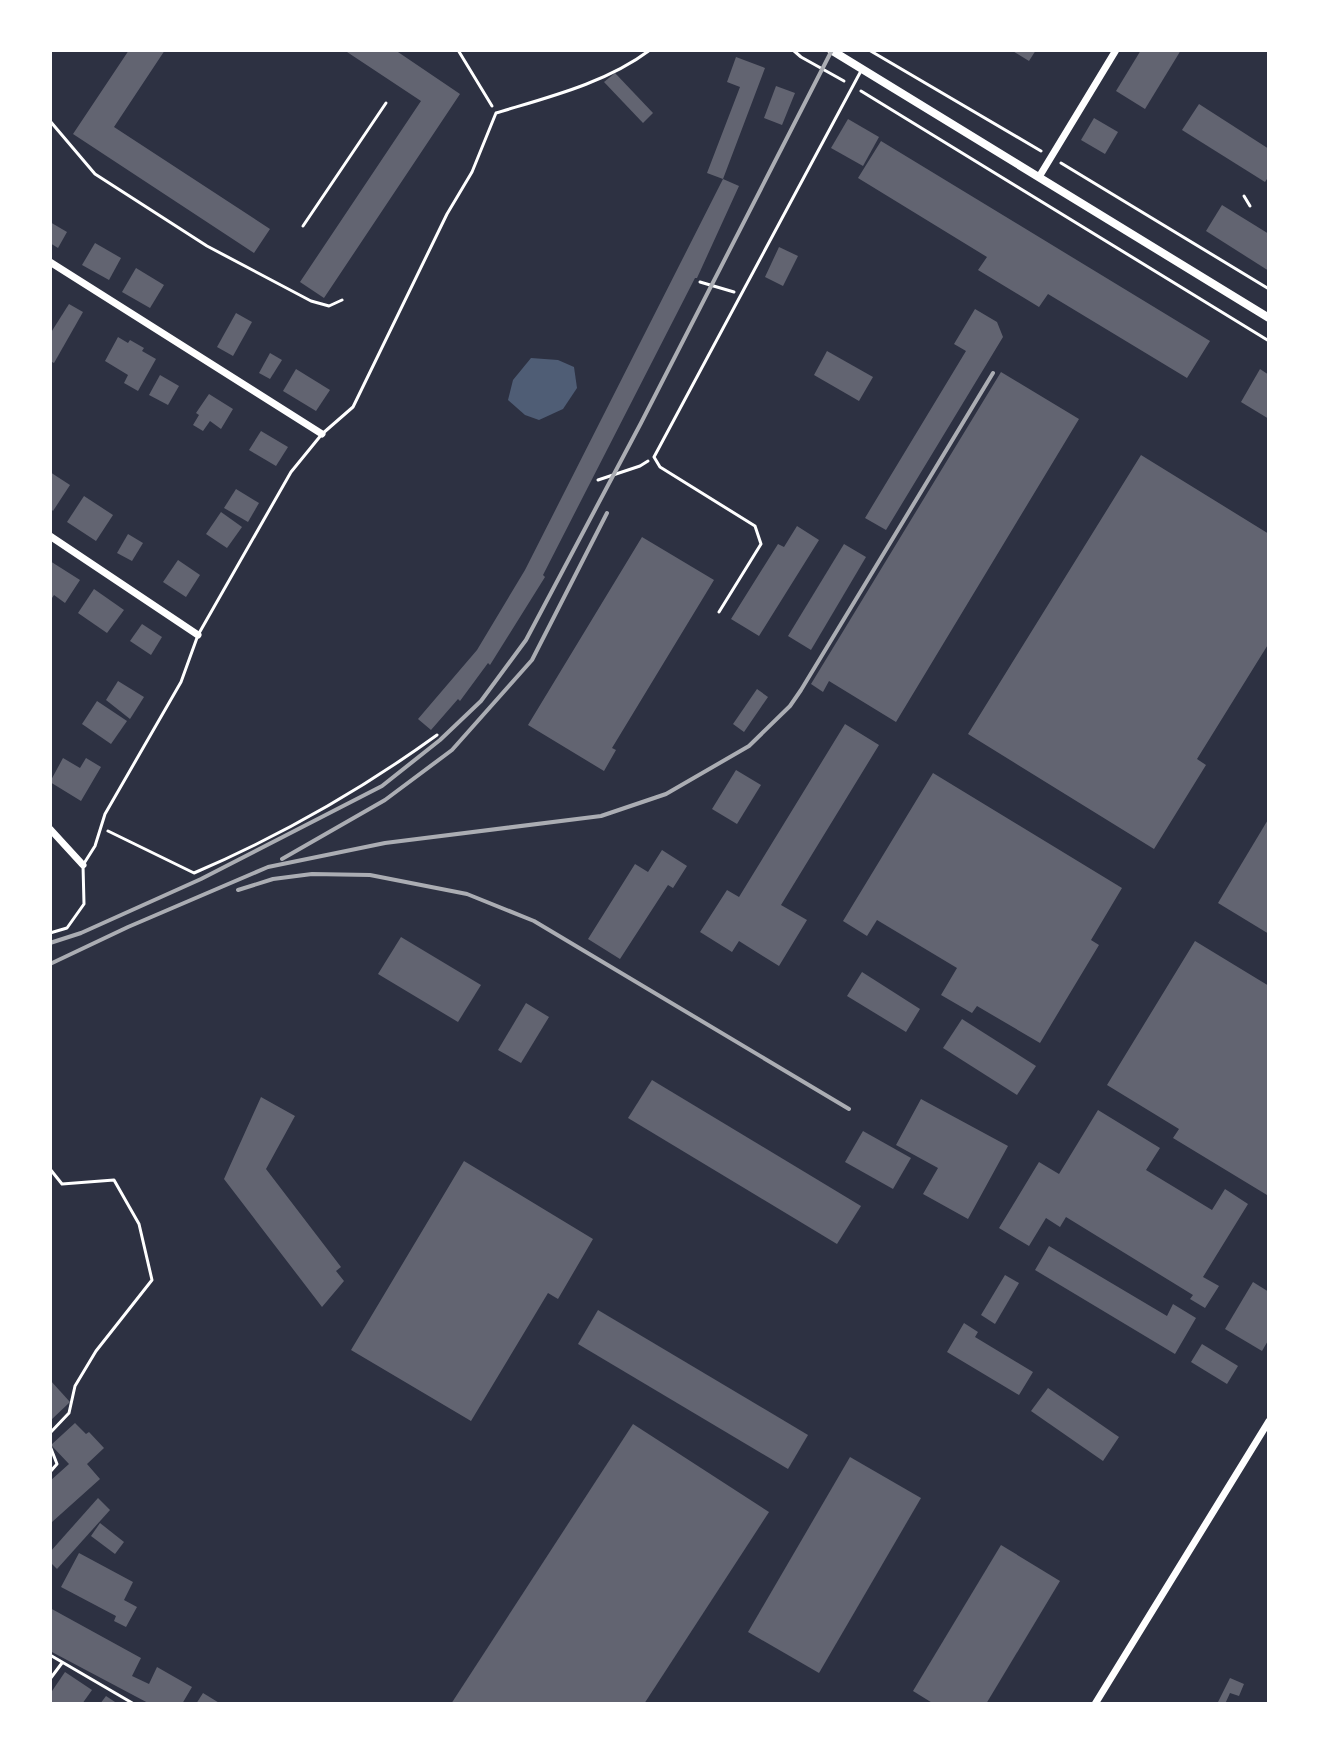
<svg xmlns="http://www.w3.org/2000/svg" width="1319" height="1754" font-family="'PT Sans',sans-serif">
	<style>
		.water { fill: #4f5d75 }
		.building { fill: #626471 }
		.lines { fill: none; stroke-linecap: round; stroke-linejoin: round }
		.path { stroke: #fff; stroke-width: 3 }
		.service { stroke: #fff; stroke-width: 3 }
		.minor { stroke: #fff; stroke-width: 7 }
		.tertiary { stroke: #fff; stroke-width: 8 }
		.rail { stroke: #abadb3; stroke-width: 4 }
	</style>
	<rect width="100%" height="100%" fill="#2d3142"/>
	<!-- water -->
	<path class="water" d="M531,358L558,360L574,367L577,388L563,409L539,420L525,415L508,400L513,380Z"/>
	<!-- building -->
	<g class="building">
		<path d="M129,50H165L114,127L270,229L254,253L73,134Z"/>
		<path d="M344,50H395L460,94L324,298L300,282L421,101Z"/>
		<path d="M1011,50H1036L1029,61Z"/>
		<path d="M1141,50H1181L1145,109L1116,91Z"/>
		<path d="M736,57L765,68L723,179L707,173L740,87L727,82Z"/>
		<path d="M615,73L653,113L643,123L604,82Z"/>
		<path d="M776,86L795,93L782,125L764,118Z"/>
		<path d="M1199,104L1269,149V176L1265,182L1182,130Z"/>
		<path d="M1094,118L1118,132L1105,154L1081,140Z"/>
		<path d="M848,119L879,137L863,166L831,148Z"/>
		<path d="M881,141L1210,341L1187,378L1048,294L1039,307L978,270L987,257L858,178Z"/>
		<path d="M723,179L739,186L697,278H695L543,575L545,577L490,665L488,663L460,701L458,699L431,730L418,719L477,650L525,570Z"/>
		<path d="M1222,205L1269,234V271L1206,231Z"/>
		<path d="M50,222L67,232L58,248L50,243Z"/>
		<path d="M95,243L121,258L109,280L82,265Z"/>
		<path d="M779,247L798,256L783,286L765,277Z"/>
		<path d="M136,268L164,285L150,308L122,292Z"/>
		<path d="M69,304L83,312L54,363L50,361V334Z"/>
		<path d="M975,309L997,322L1003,337L886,530L865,518L966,351L954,344Z"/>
		<path d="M236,313L252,322L233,356L217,347Z"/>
		<path d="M118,337L128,343L130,340L144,348L142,351L156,359L138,391L124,383L128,375L105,361Z"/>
		<path d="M827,351L873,377L859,401L814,375Z"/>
		<path d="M270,353L282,360L270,379L259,373Z"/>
		<path d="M296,369L330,390L316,411L283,391Z"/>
		<path d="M1260,369L1269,375V419L1241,402Z"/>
		<path d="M1001,372L1079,419L896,722L829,681L823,692L811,684Z"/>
		<path d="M160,375L179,386L168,405L149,395Z"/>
		<path d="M209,394L233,409L221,429L210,421L203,431L193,425L199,415L196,413Z"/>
		<path d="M261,431L288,447L276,466L249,450Z"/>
		<path d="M1141,455L1269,534V643L1197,759L1206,765L1154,849L968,734Z"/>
		<path d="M50,472L70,485L53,511L50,508Z"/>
		<path d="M236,489L259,503L248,522L224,508Z"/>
		<path d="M84,496L113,515L96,541L67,522Z"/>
		<path d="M221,512L242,527L227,548L206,534Z"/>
		<path d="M797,526L819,540L759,636L731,619L778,544L784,547Z"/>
		<path d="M128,534L143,543L132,561L117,553Z"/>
		<path d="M642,537L714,580L612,748L616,750L604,771L528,725Z"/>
		<path d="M844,544L866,557L811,650L788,636Z"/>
		<path d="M178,560L200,575L186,597L163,582Z"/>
		<path d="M50,561L80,580L65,603L54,595L50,601Z"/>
		<path d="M94,589L124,610L107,633L78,613Z"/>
		<path d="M142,624L162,637L151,655L130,641Z"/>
		<path d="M118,681L144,697L130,719L106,700Z"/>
		<path d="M757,689L768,697L744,732L733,724Z"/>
		<path d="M97,701L127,721L111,744L82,724Z"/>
		<path d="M845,724L879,745L781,905L807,920L779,966L739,941L732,952L700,932L727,890L739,897Z"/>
		<path d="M63,758L80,768L86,758L101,767L81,801L50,782Z"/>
		<path d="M736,770L761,785L737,824L712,809Z"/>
		<path d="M933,773L1122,888L1091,940L1099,945L1040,1043L977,1006L972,1013L941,995L957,968L877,920L867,936L843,921Z"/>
		<path d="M1269,818V934L1218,903Z"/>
		<path d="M662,850L687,866L673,888L668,885L620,959L588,939L635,864L648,872Z"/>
		<path d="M401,937L481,985L458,1022L378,974Z"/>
		<path d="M1195,941L1269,986V1191L1267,1195L1173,1138L1179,1129L1107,1085Z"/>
		<path d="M862,972L920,1009L906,1032L847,996Z"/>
		<path d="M526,1003L549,1017L521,1063L498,1050Z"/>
		<path d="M962,1019L1036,1066L1017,1095L943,1048Z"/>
		<path d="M652,1080L861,1206L837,1244L628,1118Z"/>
		<path d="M261,1097L295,1116L266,1169L341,1267L336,1271L344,1281L322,1307L224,1179Z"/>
		<path d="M921,1099L1008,1146L968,1219L923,1194L938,1168L896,1145Z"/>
		<path d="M1098,1110L1160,1148L1146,1170L1212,1210L1225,1189L1248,1204L1203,1277L1219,1286L1205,1308L1190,1299L1193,1295L1066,1217L1060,1227L1046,1218L1029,1246L999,1228L1039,1162L1059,1174Z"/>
		<path d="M863,1131L911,1158L893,1189L845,1162Z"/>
		<path d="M464,1161L593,1239L558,1299L548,1293L471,1421L351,1350Z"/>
		<path d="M1049,1246L1167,1316L1173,1304L1196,1318L1175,1354L1035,1270Z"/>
		<path d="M1005,1275L1019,1283L995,1324L981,1315Z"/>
		<path d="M1253,1282L1269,1292V1339L1262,1351L1225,1329Z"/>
		<path d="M598,1310L808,1435L788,1469L578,1344Z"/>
		<path d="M964,1323L978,1332L975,1337L1033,1372L1019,1395L947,1352Z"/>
		<path d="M1202,1344L1238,1366L1227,1384L1191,1362Z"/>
		<path d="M50,1380L70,1402L50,1421Z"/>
		<path d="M1048,1388L1119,1437L1103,1461L1031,1411Z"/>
		<path d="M75,1423L86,1434L89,1432L104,1448L87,1464L100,1479L52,1522L50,1481L69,1464L51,1445Z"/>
		<path d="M633,1424L769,1512L644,1704H451Z"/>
		<path d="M850,1457L921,1498L819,1673L748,1632Z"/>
		<path d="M98,1498L110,1510L57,1569L50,1562V1552Z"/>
		<path d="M100,1523L124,1542L115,1554L91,1536Z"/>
		<path d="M1001,1545L1060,1581L986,1704H934L913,1691Z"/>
		<path d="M79,1553L133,1582L124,1600L137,1607L126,1627L114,1621L116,1616L61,1587Z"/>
		<path d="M50,1608L141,1658L132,1676L149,1684L157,1667L192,1687L182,1704H150L50,1651Z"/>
		<path d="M65,1672L92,1690L82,1704H50V1694Z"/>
		<path d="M1230,1678L1244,1684L1239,1696L1230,1693L1225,1704H1217Z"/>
		<path d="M203,1693L221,1704H196Z"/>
		<path d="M106,1696L118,1704H100Z"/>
	</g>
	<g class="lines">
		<!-- path -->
		<g class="path">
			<path d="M458,50L492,106"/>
			<path d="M793,50L801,57L844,81"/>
			<path d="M869,50L1041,151"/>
			<path d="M861,91L1269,341"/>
			<path d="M50,121L95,174L207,246L311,301L329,306L342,300"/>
			<path d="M1061,163L1269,289"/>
			<path d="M1244,196L1250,206"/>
			<path d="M303,226L386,103"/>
			<path d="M700,282L734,292"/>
			<path d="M598,480L640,466L648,461"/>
			<path d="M108,831L194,873C280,836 361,790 437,735"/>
		</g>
		<!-- service -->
		<g class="service">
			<path d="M719,612L761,544L755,526L660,467L654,457L862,69"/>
			<path d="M50,933L67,928L84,904L83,865L95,846L105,814L181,682L198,635L291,472L322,434L353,407L447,214L472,172L496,113C549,97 606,83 650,50"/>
			<path d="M50,1169L62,1184L114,1180L139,1224L152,1280L96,1351L75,1386L69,1413L50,1433"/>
			<path d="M50,1446L57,1464L50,1472"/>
			<path d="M50,1655L134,1704"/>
			<path d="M50,1679L62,1663"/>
		</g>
		<!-- minor -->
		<g class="minor">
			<path d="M1039,177L1116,50"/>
			<path d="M50,262L322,434"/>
			<path d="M50,536L198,635"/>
			<path d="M50,829L83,865"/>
			<path d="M1095,1704L1269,1421"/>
		</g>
		<!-- tertiary -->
		<path class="tertiary" d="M831,50L1269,318"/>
		<!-- rail -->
		<g class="rail">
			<path d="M282,859L385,800L452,750L532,660L607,513"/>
			<path d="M238,890L273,879L312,874L370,875L467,894L534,921L849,1109"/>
			<path d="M50,943L81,933L201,879L382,786L440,740L481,701L526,640L641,423L832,50"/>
			<path d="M50,964L128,927L268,867L385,843L601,816L666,794L749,746L790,706L801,690L993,373"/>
		</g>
	</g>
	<!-- border -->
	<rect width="1319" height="1754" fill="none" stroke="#ffffff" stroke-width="104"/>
</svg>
